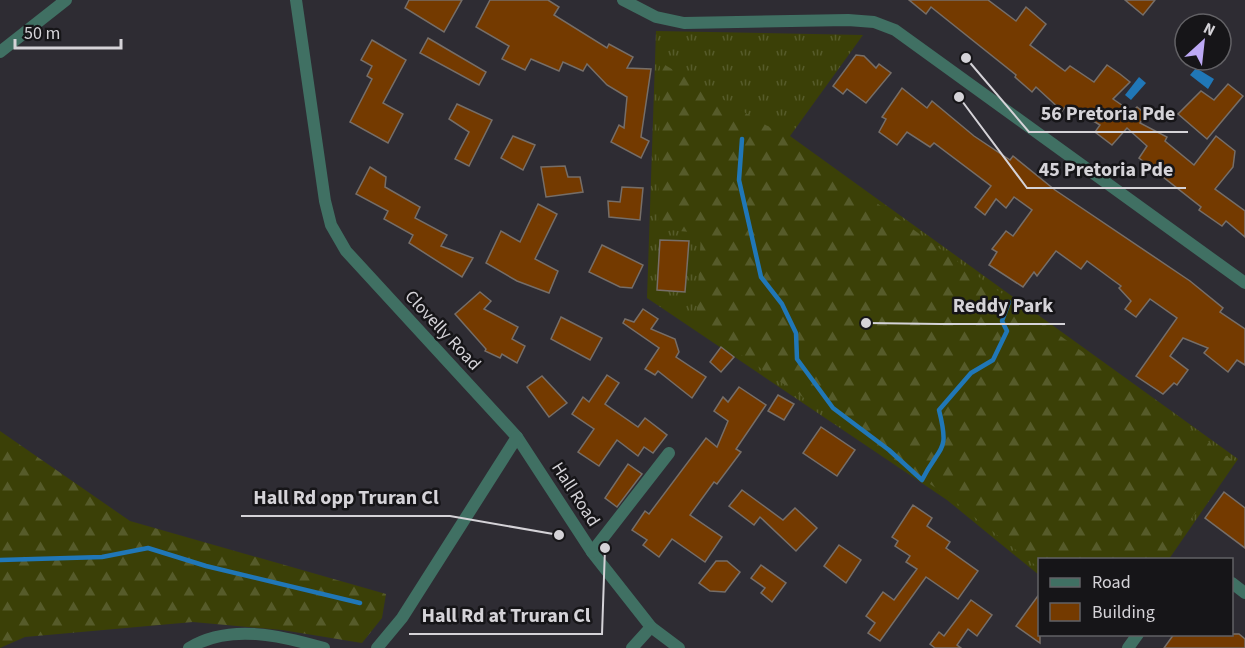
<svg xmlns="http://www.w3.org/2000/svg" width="1245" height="648" font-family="'Source Sans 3',sans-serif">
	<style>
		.grass { fill: url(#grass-tufts) }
		.forest { fill: url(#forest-firs) }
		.water { fill: #2077b7 }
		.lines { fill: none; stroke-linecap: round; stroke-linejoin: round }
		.stream { stroke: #2077b7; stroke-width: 4.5 }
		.building { fill: #743a00; stroke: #766e68; stroke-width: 1.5 }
		.minor { stroke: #407063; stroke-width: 12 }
		.labels { text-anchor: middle; stroke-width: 5; stroke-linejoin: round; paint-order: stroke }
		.street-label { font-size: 18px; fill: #d5d3d8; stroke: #161518 }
		.leader { fill: none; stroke: #d5d3d8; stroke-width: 2 }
		.callout-dot { fill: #d5d3d8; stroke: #161518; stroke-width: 2 }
		.callout-label { font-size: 20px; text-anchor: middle; font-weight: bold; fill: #d5d3d8; stroke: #161518; stroke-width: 5; stroke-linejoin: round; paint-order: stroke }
	</style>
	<defs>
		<pattern id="grass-tufts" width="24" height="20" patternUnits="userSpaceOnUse" patternTransform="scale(1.5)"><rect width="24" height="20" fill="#3b4007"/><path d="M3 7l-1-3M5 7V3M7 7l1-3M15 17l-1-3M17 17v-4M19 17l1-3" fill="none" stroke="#565b2a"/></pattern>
		<pattern id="forest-firs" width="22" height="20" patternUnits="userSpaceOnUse" patternTransform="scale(1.5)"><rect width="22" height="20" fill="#3b4007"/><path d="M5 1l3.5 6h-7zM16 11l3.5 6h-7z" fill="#565b2a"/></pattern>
	</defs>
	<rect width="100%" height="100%" fill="#2e2c33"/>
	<!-- grass -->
	<path class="grass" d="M656,31L863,35L790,136L1238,459L1169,559L1040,560L1039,575L947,500L647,298Z"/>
	<!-- forest -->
	<g class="forest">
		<path d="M660,62L784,136L1232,460L1163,559L1040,560L1039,568L949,497L696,324L701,233L658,229Z"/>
		<path d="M0,431L130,521L386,594L382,618L362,643L282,630L193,622L25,637L0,648Z"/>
	</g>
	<!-- water -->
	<g class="water">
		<path d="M1196,68L1214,79L1208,89L1190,75Z"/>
		<path d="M1139,77L1146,83L1131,100L1125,95Z"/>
	</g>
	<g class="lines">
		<!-- stream -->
		<g class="stream">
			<path d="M742,139L739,180L761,277L782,304L796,333L797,359L833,408L889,450L922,480C940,444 950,454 939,410L971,373L993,360L1007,331L1002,321L1009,302"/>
			<path d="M0,560L102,557L148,548L206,566L360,603"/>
		</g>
	</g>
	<!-- building -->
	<g class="building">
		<path d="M409,0H462L444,32L405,8Z"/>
		<path d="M490,0H548L559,7L554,15L607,48L609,44L633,57L627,68L651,69L641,137L649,141L641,158L611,142L619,125L624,128L627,97L607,85L587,64L583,71L563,62L559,71L531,59L525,70L502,59L509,46L476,27Z"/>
		<path d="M909,0H988L1016,21L1026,7L1046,24L1030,45L1065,71L1070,66L1094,82L1107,65L1120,74L1130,82L1113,99L1132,112L1137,107L1146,114L1140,123L1167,137L1165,141L1194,165L1216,136L1235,151L1233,167L1215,189L1245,211V237L1226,221L1222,226L1199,210L1201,207L1139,158L1147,146L1127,128L1112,145L1095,132L1100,125L1085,116L1082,118L1066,106L1062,111L1036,87L1032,92L1015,77L1016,75L931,7L926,14Z"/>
		<path d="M1125,0H1155L1143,15Z"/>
		<path d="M428,38L486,72L479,85L420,53Z"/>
		<path d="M372,40L406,60L383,103L403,114L388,143L350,122L372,79L367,76L372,66L361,60Z"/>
		<path d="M856,55L864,56L876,68L879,64L891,73L866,103L847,89L843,94L833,86Z"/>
		<path d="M1228,84L1243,96L1207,139L1178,114L1201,91L1214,100Z"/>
		<path d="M902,88L927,108L932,101L974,136L1010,160L1013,156L1055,190L1190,281L1223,308L1220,312L1245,329V365L1237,360L1228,372L1204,353L1208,348L1183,338L1170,356L1188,370L1177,385L1174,383L1163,394L1136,376L1177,318L1150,299L1136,317L1125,309L1131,301L1119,288L1121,286L1087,261L1081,269L1056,251L1037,276L1034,272L1023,287L989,265L997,252L992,249L1006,231L1013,236L1032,210L1014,197L1006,208L996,199L985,215L975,207L991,186L934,143L930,147L907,132L897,145L879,132L886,119L882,117Z"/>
		<path d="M457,104L492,120L469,166L455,159L469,132L449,119Z"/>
		<path d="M513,136L535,145L523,170L501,158Z"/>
		<path d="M565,166L568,177H580L583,192L546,197L541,167Z"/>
		<path d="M370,167L386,177L385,187L420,207L415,218L447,235L441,246L473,258L462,277L409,243L413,235L384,219L388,211L356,194Z"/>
		<path d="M622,187L643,188L640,220L609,217L608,201L620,202Z"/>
		<path d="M538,204L557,214L535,259L558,271L549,293L517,281L486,263L501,231L520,242Z"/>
		<path d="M660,240L689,241L685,292L657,290Z"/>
		<path d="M602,245L643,265L632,288L620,287L589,272Z"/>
		<path d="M480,292L491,301L484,309L518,327L512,339L525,346L517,363L502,354L500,358L485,351L486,349L455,314Z"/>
		<path d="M643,309L658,319L651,329L675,339L679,352L676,357L706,377L692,398L658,371L655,375L645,369L659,348L623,323L625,319L634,322Z"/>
		<path d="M561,317L602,338L590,360L551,339Z"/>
		<path d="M721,347L734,357L721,372L710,362Z"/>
		<path d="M607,375L619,383L605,404L638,427L645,418L667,435L653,453L644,447L638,456L617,440L599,466L578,452L594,429L572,414L583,397L589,402Z"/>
		<path d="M542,376L567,403L549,417L527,387Z"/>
		<path d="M739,387L766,405L736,449L741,452L717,484L714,482L690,515L722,537L705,562L672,539L659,557L643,545L647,540L632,530L645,511L649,514L706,438L717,447L728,421L714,411L723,397L728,402Z"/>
		<path d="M778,395L794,404L784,420L768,411Z"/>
		<path d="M821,427L855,450L837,476L803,453Z"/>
		<path d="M628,464L642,474L617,507L605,498Z"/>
		<path d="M742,490L783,520L795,508L817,528L796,551L760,517L754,525L729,506Z"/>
		<path d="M1224,492L1245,508V548L1205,518Z"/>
		<path d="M913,505L932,518L927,526L950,542L946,548L978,571L958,599L926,577L880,641L868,633L875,623L866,616L883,592L894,600L917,569L906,562L910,556L895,546L898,541L892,537Z"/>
		<path d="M839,545L861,560L846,583L824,566Z"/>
		<path d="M716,561H727L740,572L725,592L710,591L699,583Z"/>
		<path d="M761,565L786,583L772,602L761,593L765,588L751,578Z"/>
		<path d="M1040,593V643L1016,626Z"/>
		<path d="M971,600L992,615L977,636L968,629L957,645L961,648H935L930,644L939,632L944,636Z"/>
		<path d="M1174,634H1239L1245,639V648H1164Z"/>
	</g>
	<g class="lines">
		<!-- minor -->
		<g class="minor">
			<path d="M296,0L325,201L331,225L346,251L517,437L592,552L651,627L679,648"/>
			<path d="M623,0L656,17L684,23L848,20L874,22L895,30L1245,283"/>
			<path d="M0,52L66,0"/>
			<path d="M592,552L669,453"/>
			<path d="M1232,583L1245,593"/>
			<path d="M189,648C230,623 282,636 324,648"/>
			<path d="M377,648L402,618L517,437"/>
			<path d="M632,648L651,627"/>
			<path d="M1128,648L1138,634"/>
		</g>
	</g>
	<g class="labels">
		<!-- street labels -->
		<g class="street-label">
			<text transform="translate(443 330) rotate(47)" y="6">Clovelly Road</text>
			<text transform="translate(576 494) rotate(57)" y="6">Hall Road</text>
		</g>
	</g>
	<!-- callouts -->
	<path class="leader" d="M966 58L1029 132H1188M959 97L1027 188H1186M866 323L940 324H1065M559 535L450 516H241M605 548L602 634H409"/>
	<g class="callout-dot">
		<circle cx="966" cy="58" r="6"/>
		<circle cx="959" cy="97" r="6"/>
		<circle cx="866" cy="323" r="6"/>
		<circle cx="559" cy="535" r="6"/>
		<circle cx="605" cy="548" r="6"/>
	</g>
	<g class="callout-label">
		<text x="1108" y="120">56 Pretoria Pde</text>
		<text x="1106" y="176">45 Pretoria Pde</text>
		<text x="1003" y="312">Reddy Park</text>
		<text x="346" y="504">Hall Rd opp Truran Cl</text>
		<text x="506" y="622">Hall Rd at Truran Cl</text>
	</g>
	<!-- legend -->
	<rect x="1038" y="558" width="195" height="78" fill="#161518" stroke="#626165" stroke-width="1.5"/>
	<rect x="1050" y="578" width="30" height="9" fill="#407063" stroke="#626165" stroke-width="1.5"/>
	<text x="1092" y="588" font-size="18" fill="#d5d3d8">Road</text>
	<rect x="1050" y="603" width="30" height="18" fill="#743a00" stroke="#626165" stroke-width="1.5"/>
	<text x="1092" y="618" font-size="18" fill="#d5d3d8">Building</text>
	<!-- north arrow -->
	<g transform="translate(1203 42) rotate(27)"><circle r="28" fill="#161518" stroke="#626165" stroke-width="1.5"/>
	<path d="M0-4.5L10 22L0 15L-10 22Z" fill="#bda9f5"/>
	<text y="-9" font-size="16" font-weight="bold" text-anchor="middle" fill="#d5d3d8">N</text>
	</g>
	<!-- scale -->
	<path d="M15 39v9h106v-9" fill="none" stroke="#d5d3d8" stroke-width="3"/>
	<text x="24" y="39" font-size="18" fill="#d5d3d8" stroke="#161518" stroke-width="4.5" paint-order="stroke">50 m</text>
</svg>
